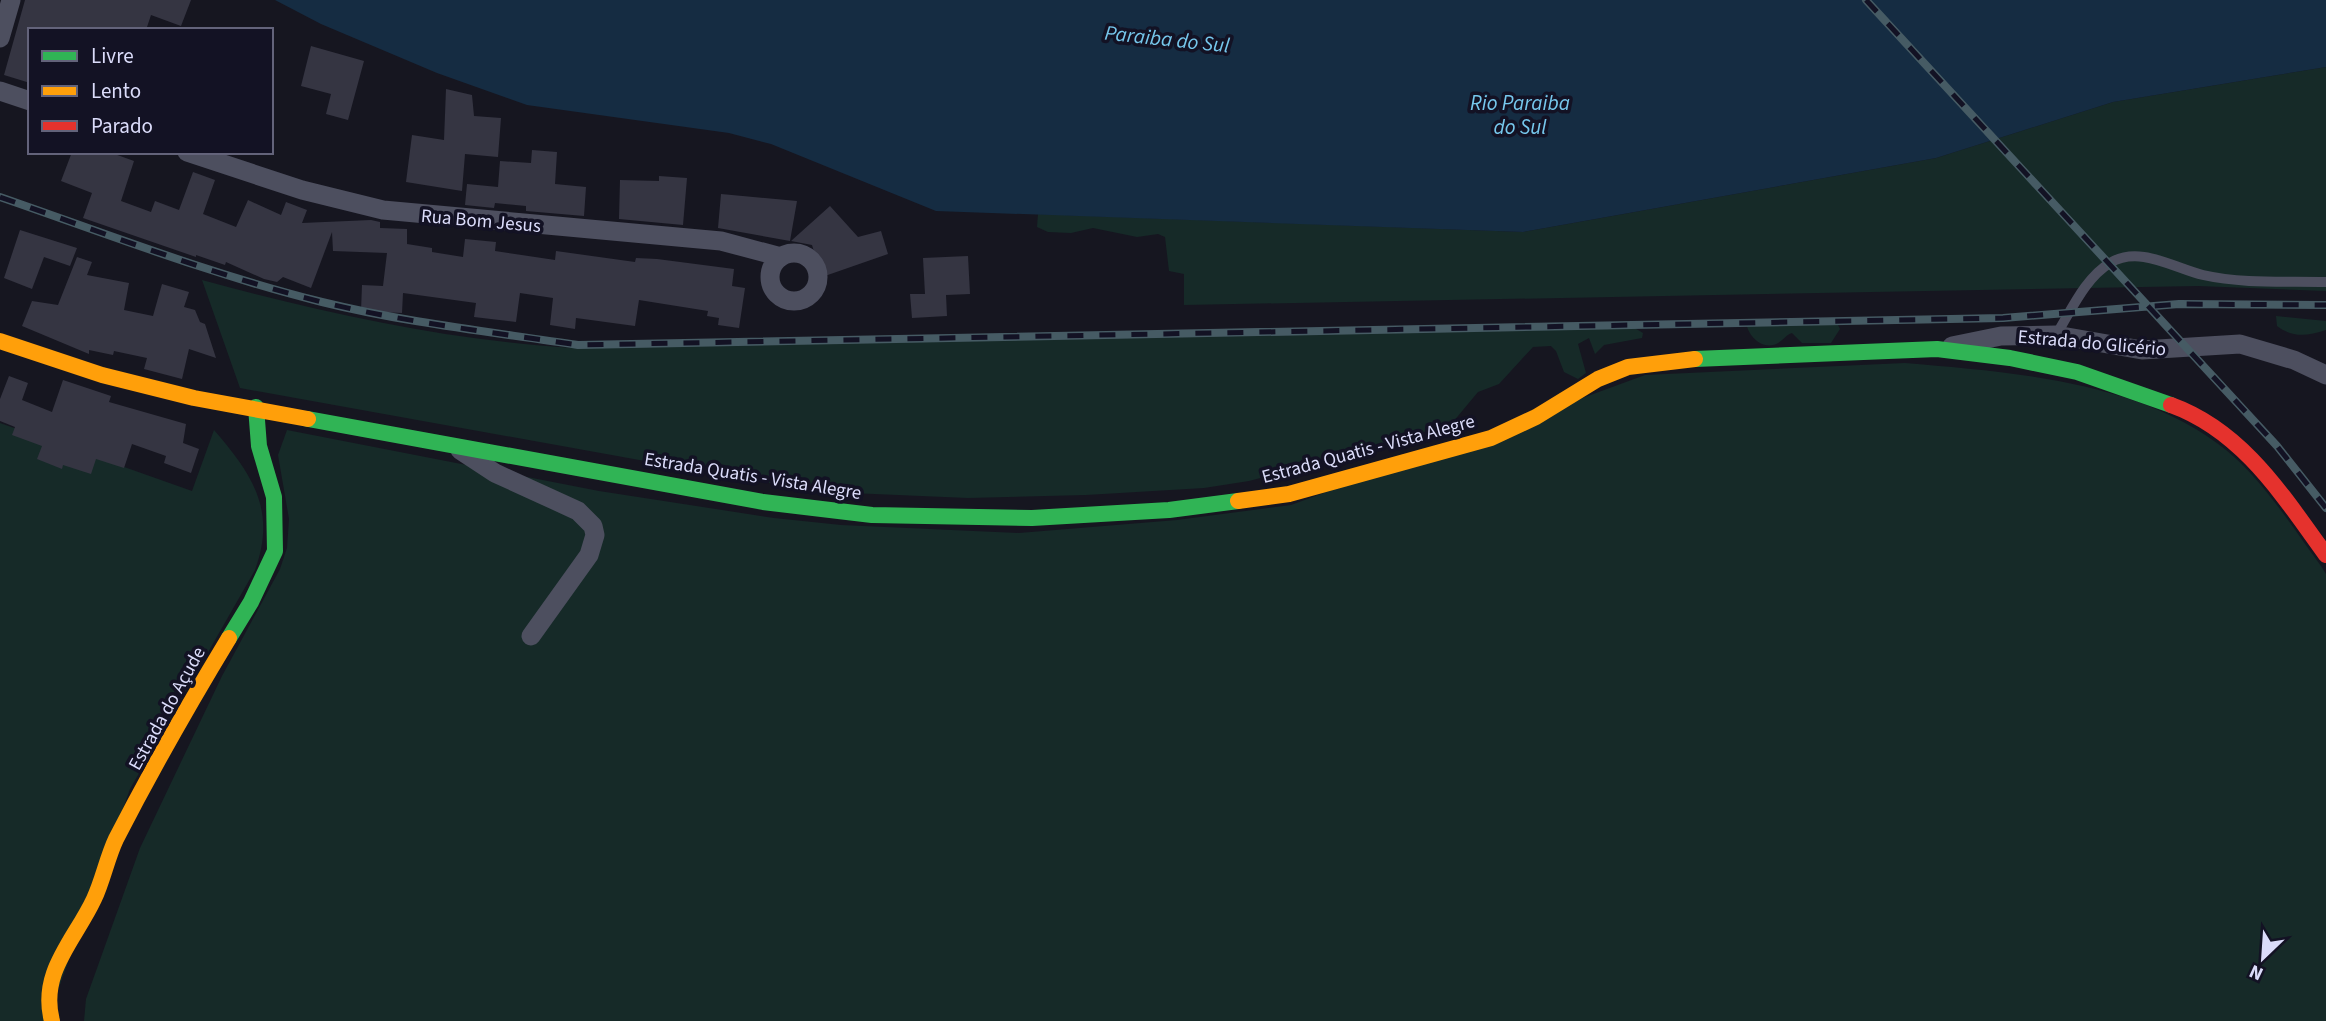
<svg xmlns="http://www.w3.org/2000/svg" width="2326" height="1021" font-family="'Source Sans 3',sans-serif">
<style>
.green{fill:#162a28}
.water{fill:#152c42}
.building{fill:#353542}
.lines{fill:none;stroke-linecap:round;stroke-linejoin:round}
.lane{stroke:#4d4f5f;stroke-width:10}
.street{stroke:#4d4f5f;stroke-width:19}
.fast{stroke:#30b455;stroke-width:16}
.slow{stroke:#ff9f0a;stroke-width:16}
.jam{stroke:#e5322d;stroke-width:16}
.rail-casing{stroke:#465b64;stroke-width:8}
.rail{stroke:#131224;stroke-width:5;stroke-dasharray:16;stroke-linecap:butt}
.labels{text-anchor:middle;stroke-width:7;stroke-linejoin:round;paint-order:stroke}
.street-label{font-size:19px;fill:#dbdcfa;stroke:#131224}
.water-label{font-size:21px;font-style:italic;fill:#76c7ec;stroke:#131224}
</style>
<rect width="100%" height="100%" fill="#161620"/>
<path class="green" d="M2326,67V291L2198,286L1184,305V274L1169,271L1165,237L1158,234L1137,237L1093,228L1071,233L1048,232L1037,227L1038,214L1523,232L1936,158L2113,102Z
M202,280C323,313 446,340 572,348L1633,327L1643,333L1642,338L1604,345L1595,354L1589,338L1578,344L1586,373L1578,379L1564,372L1556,351L1551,346L1533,347L1499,384L1478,392L1453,422L1391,444L1249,481L1204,488L1086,495L968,498L851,493L761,482L240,388Z
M2276,316L2326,321V330C2307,336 2293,338 2277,326Z
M1783,324H1830L1838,325L1840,329L1831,343H1802L1792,333C1785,335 1782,343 1773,345C1761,348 1749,336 1747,326Z
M1905,363C2010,372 2141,381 2226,450C2264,481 2292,527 2321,566L2326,574V1021H84L86,999L140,848L222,676L280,569L287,548L289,519L278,455L287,430L599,491L774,518L841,525L1019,533L1177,520L1291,505L1645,375Z
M0,423L192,491L214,430C252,474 277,510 255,570L130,789L47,1021H0Z"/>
<path class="water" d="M275,0H2326V67L2113,102L1936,158L1523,232L936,211L771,144L729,133L527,105L437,73L321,24Z"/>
<path class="building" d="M25,0H191L181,26L151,15L146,30H30V83L4,75Z
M311,46L364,61L348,120L326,114L331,94L301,86Z
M446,89L472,95L474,116L501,118L498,157L465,154L462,191L406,182L412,135L444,140Z
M532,150L557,152L555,184L586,187L584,216L526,211V206L495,203L494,208L465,205L467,184L498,187L500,161L531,163Z
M72,152H109L134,161L121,201L151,212L155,201L179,210L193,172L215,180L203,214L236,227L248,200L281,215L286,202L307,210L302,223L371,220L380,222V228L407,229V244L432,248V252L463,257L465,239L496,242L495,251L555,260L556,251L635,262L636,258L657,259L734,269L732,286L745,288L739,328L718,325L719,318L707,316L708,311L639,300L635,326L576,318L575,329L550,325L553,298L520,293L516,322L474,317L476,303L403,293L402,313L361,311L362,285L383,286L387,253L333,251L332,232L311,288L283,277L277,282L264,279L226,262L225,265L196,255V257L83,218L92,193L61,181Z
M659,176L687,178L683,225L619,219L620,180L659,181Z
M721,194L797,201L790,241L718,228Z
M830,206L858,237L881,231L888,254L822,277L812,245L791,241Z
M20,230L77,248L70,266L44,257L32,289L4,278Z
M968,256L970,294L946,295L947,316L912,318L910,294H925L923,258Z
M77,257L92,262L87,275L129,283L124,310L153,316L162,284L189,292L184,307L195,310L200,322L205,324L216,358L189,349L182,379L144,369L147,358L114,351L113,355L89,350V354L22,326L32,301L58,305Z
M9,376L28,383L22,400L52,412L63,380L111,396L109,402L186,424L183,443L199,449L191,473L164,463L166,456L132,444L124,468L96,459L91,474L63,465L62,469L37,459L42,446L12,435L15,427L0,421V399Z"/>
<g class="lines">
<path class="lane" d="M2056,335C2071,311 2085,278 2110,263C2139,245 2174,268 2203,275C2243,284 2286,281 2326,282"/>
<path class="street" d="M0,38L11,0
M0,91L30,101
M187,152L302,190L383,210L721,241L781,257
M770 277a24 24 0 1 1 48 0a24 24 0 1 1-48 0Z
M1952,346L2001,336L2056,335L2142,350L2240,344L2294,360L2326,375
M460,450L495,473L578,511L593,526L595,535L589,555L531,636"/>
<path class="fast" d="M1695,359L1937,349L2010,358L2077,372L2171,405
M308,419L763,502L872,515L1032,518L1169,510L1238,501
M229,638L251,602L275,551L274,497L259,446L256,407"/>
<path class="slow" d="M0,341L102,375L194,398L308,419
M1238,501L1289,494L1491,438L1536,417L1598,379L1628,367L1695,359
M52,1021C39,972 75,940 94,899C103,880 107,858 116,839C151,771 189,704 229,638"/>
<path class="jam" d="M2171,405C2243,431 2283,496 2326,555"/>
<g class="rail-casing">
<path id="rail" d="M1866,0L2277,446L2326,508
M0,197C107,234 213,275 322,302C407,323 493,332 578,345L2003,318L2179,304L2326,305"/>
</g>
<use href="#rail" class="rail"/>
</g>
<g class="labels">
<g class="street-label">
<text transform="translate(481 220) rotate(5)" y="7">Rua Bom Jesus</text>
<text transform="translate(2092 342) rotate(5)" y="7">Estrada do Glicério</text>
<text transform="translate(1368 448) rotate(-15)" y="7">Estrada Quatis - Vista Alegre</text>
<text transform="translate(753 475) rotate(9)" y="7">Estrada Quatis - Vista Alegre</text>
<text transform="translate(166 708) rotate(-61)" y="7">Estrada do Açude</text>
</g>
<g class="water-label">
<text transform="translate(1167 39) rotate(6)" y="7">Paraiba do Sul</text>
<text x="1520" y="110">Rio Paraiba<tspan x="1520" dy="24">do Sul</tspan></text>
</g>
</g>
<rect x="28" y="28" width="245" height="126" fill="#131224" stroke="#63637a" stroke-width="2"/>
<rect x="42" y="51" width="35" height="10" fill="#30b455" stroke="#63637a" stroke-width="2"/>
<text x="91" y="63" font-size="21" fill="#dbdcfa">Livre</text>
<rect x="42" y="86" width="35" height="10" fill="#ff9f0a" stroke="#63637a" stroke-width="2"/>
<text x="91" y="98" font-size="21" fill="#dbdcfa">Lento</text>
<rect x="42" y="121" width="35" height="10" fill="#e5322d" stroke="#63637a" stroke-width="2"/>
<text x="91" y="133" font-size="21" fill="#dbdcfa">Parado</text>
<g transform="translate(2263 958) rotate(205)" stroke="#131224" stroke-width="5" paint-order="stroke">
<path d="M0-5L12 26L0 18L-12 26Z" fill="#dbdcfa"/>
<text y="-10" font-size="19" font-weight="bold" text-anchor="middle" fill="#dbdcfa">N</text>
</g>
</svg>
